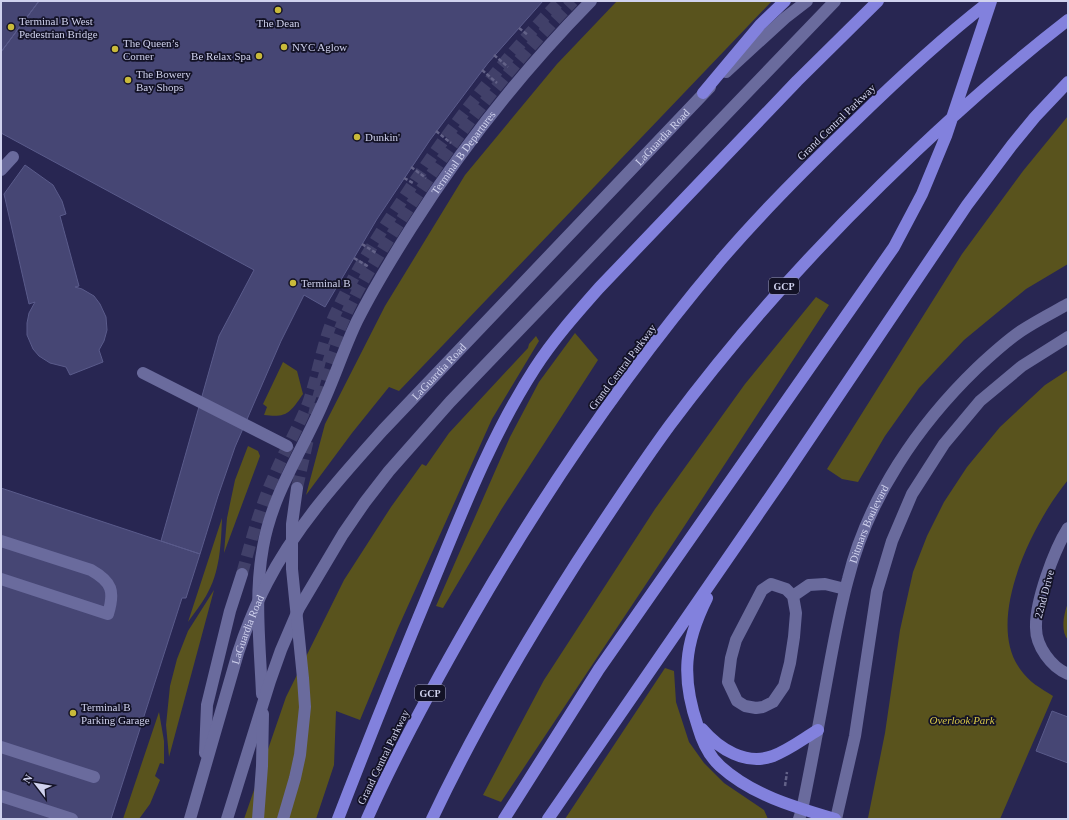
<svg xmlns="http://www.w3.org/2000/svg" width="1069" height="820" font-family="Georgia,serif">
<style>
.green{fill:#59531d}
.building{fill:#464674;stroke:#5a5b8b}
.lines{fill:none;stroke-linecap:round;stroke-linejoin:round}
.minor-tunnel{stroke:#414069;stroke-width:12;stroke-dasharray:12 6;stroke-linecap:butt}
.path{stroke:#636288;stroke-width:2.5;stroke-dasharray:4 2;stroke-linecap:butt}
.minor{stroke:#6a6b9d;stroke-width:12}
.highway{stroke:#8281dd;stroke-width:12}
.poi-dot{fill:#c9ba3a;stroke:#131226;stroke-width:1.5}
.labels{text-anchor:middle;stroke-width:3.5;stroke-linejoin:round;paint-order:stroke}
.shield{fill:#131226;stroke:#9798b2;stroke-width:1}
.shield-label{font-size:10px;font-weight:bold;fill:#d0d2ee}
.poi-label{font-size:11px;fill:#d0d2ee;stroke:#131226;text-anchor:start}
.street-label{font-size:11px;fill:#d0d2ee;stroke:#131226}
.park-label{font-size:11px;font-style:italic;fill:#d8c848;stroke:#131226}
</style>
<rect width="100%" height="100%" fill="#282652"/>
<path class="green" d="M617,1H772L399,391L389,387L352,433L306,495L325,424L385,306L465,175L557,64Z
M1068,116V139L1067,141L1068,156V264L1026,289L964,340L919,388L885,436L858,482L842,479L827,469L962,254L1023,171Z
M816,297L829,305L672,545L501,802L483,795L544,680L655,509L745,384Z
M575,333L598,360L501,510L443,608L436,606L510,437L539,382Z
M536,336L539,341L492,419L398,628L360,720L336,711L334,765L316,819H244L286,697L344,580L391,507L422,464L426,466L449,433L528,348L529,344Z
M283,362L297,371L303,394C290,413 287,418 264,415L267,407L263,404Z
M1068,370V480C1034,521 984,619 1020,669C1029,682 1040,688 1053,696L1000,819H871L868,818L885,733L900,630L913,572L927,536L944,502L967,467L1000,427L1045,385Z
M248,446L258,451L260,456L224,553L227,518L235,480Z
M222,518C221,544 220,573 206,596C201,605 194,613 188,622Z
M214,590L169,757L166,725L170,686L177,659L188,631Z
M1068,603V640C1060,631 1064,613 1068,603Z
M665,668L674,671L676,702L689,742L704,763L724,783L764,810L768,819H565Z
M159,712L164,741V764L160,763L155,776L160,780L150,804L139,819H123Z"/>
<path class="building" d="M1,1H39L1,52Z
M1,1H39L1,52Z
M39,1H543L488,63L430,140L377,219L325,307L304,295L281,341L235,447L218,496L200,554L161,541L219,336L254,270L1,133V52Z
M25,165L53,185L62,201L66,214L60,216L79,286L75,287L82,289L94,296L100,304L106,317L107,330L104,341L99,350L103,362L70,375L66,367L50,363L39,356L33,349L27,335V323L29,313L35,302L29,304L4,194Z
M1,488L200,554L186,598H182L111,819H1Z
M1052,711L1068,717V763L1036,751Z"/>
<g class="lines">
<path class="minor-tunnel" d="M314,415C322,382 331,349 345,317C359,285 379,255 398,225C435,167 475,111 520,59C537,39 555,20 573,1
M297,488L308,439
M242,574C251,541 260,507 274,476C284,452 297,430 307,406C319,374 322,339 338,308C356,270 379,234 403,199C449,129 501,62 560,1"/>
<path class="path" d="M519,28L528,35
M494,55L508,67
M482,70L497,83
M436,131L451,143
M411,167L426,178
M404,178L413,183
M362,244L376,253
M354,258L369,267
M785,786L787,772"/>
<g class="minor">
<path d="M726,72L785,18L807,1"/>
<path d="M1,170L13,157"/>
<path d="M143,373L287,446"/>
<path d="M1068,528C1054,550 1035,602 1036,628C1036,646 1051,667 1068,674"/>
<path d="M1,541L91,570C112,582 115,591 108,614L1,579"/>
<path d="M793,596L796,613L794,637L790,663L784,686L773,702L763,707L756,708L745,706L737,701L728,682L731,658L736,640L762,590L771,584L786,589L793,596L809,585L825,584L845,589"/>
<path id="s1" d="M262,694C260,645 254,596 263,547C272,495 301,453 322,405C335,377 344,348 357,321C373,289 392,258 411,228C463,146 523,70 591,1"/>
<path d="M1,747L94,777"/>
<path d="M205,753L207,705L230,611L242,574"/>
<path d="M1,796L72,819"/>
<path id="s2" d="M190,819L238,653C246,629 255,606 267,583C296,526 341,477 383,430L710,87"/>
<path d="M227,819L270,681L281,650L299,608L343,534L365,502L389,471L450,402L835,1"/>
<path d="M258,819L262,766L263,714"/>
<path d="M283,819L295,778L300,755L305,707L303,678L292,569V524L297,488"/>
<path id="s3" d="M799,819L802,810C811,766 819,723 827,679C833,646 839,612 848,579C868,498 918,425 977,368C991,355 1005,342 1021,331C1036,321 1052,313 1068,304"/>
<path d="M836,819L855,736L877,591L892,541L912,494L944,444L980,401L1022,366L1068,337"/>
</g>
<path class="highway" d="M703,93L760,25L785,1
M707,598C684,644 681,678 698,727C702,741 709,756 720,766C752,795 794,807 835,819
M702,729C719,749 746,766 773,756C789,750 803,739 818,730
M338,819C368,741 399,664 431,587C462,512 491,436 535,368C553,340 576,314 599,288L797,81L878,1
M367,819C398,749 435,682 473,616C545,491 627,371 720,261C762,212 807,167 854,122C897,80 942,38 990,1
M432,819C474,730 524,645 577,562C607,516 637,470 670,425C734,339 805,259 882,184C941,126 1002,71 1068,20
M504,819L599,669L894,247L922,194L946,136L991,1
M548,819L783,478L967,205L1012,145L1035,117L1068,82"/>
</g>
<g class="poi-dot">
<circle cx="278" cy="10" r="4"/>
<circle cx="11" cy="27" r="4"/>
<circle cx="284" cy="47" r="4"/>
<circle cx="115" cy="49" r="4"/>
<circle cx="259" cy="56" r="4"/>
<circle cx="128" cy="80" r="4"/>
<circle cx="357" cy="137" r="4"/>
<circle cx="293" cy="283" r="4"/>
<circle cx="73" cy="713" r="4"/>
</g>
<g class="labels">
<g class="shield">
<rect x="769" y="278" width="30" height="16" rx="3"/>
<rect x="415" y="685" width="30" height="16" rx="3"/>
</g>
<g class="shield-label">
<text x="784" y="290">GCP</text>
<text x="430" y="697">GCP</text>
</g>
<g class="poi-label">
<text x="19" y="25">Terminal B West<tspan x="19" dy="13">Pedestrian Bridge</tspan></text>
<text x="278" y="27" text-anchor="middle">The Dean</text>
<text x="123" y="47">The Queen’s<tspan x="123" dy="13">Corner</tspan></text>
<text x="292" y="51">NYC Aglow</text>
<text x="251" y="60" text-anchor="end">Be Relax Spa</text>
<text x="136" y="78">The Bowery<tspan x="136" dy="13">Bay Shops</tspan></text>
<text x="365" y="141">Dunkin'</text>
<text x="301" y="287">Terminal B</text>
<text x="81" y="711">Terminal B<tspan x="81" dy="13">Parking Garage</tspan></text>
</g>
<g class="street-label">
<text transform="translate(836 122) rotate(-44)" y="4">Grand Central Parkway</text>
<text dy="4" stroke="none"><textPath href="#s2" startOffset="846">LaGuardia Road</textPath></text>
<text dy="4" stroke="none"><textPath href="#s1" startOffset="592">Terminal B Departures</textPath></text>
<text transform="translate(622 367) rotate(-53)" y="4">Grand Central Parkway</text>
<text dy="4" stroke="none"><textPath href="#s2" startOffset="522">LaGuardia Road</textPath></text>
<text dy="4" stroke="none"><textPath href="#s3" startOffset="304">Ditmars Boulevard</textPath></text>
<text transform="translate(1044 594) rotate(-75)" y="4">22nd Drive</text>
<text dy="4" stroke="none"><textPath href="#s2" startOffset="198">LaGuardia Road</textPath></text>
<text transform="translate(383 757) rotate(-64)" y="4">Grand Central Parkway</text>
</g>
<g class="park-label">
<text x="962" y="724">Overlook Park</text>
</g>
</g>
<rect width="1069" height="820" fill="none" stroke="#d0d2ee" stroke-width="4"/>
<g transform="translate(36 784) rotate(301)" stroke="#131226" stroke-width="3" paint-order="stroke">
<path d="M0-3L7 15L0 10L-7 15Z" fill="#d0d2ee"/>
<text y="-6" font-size="11" font-weight="bold" text-anchor="middle" fill="#d0d2ee">N</text>
</g>
</svg>
